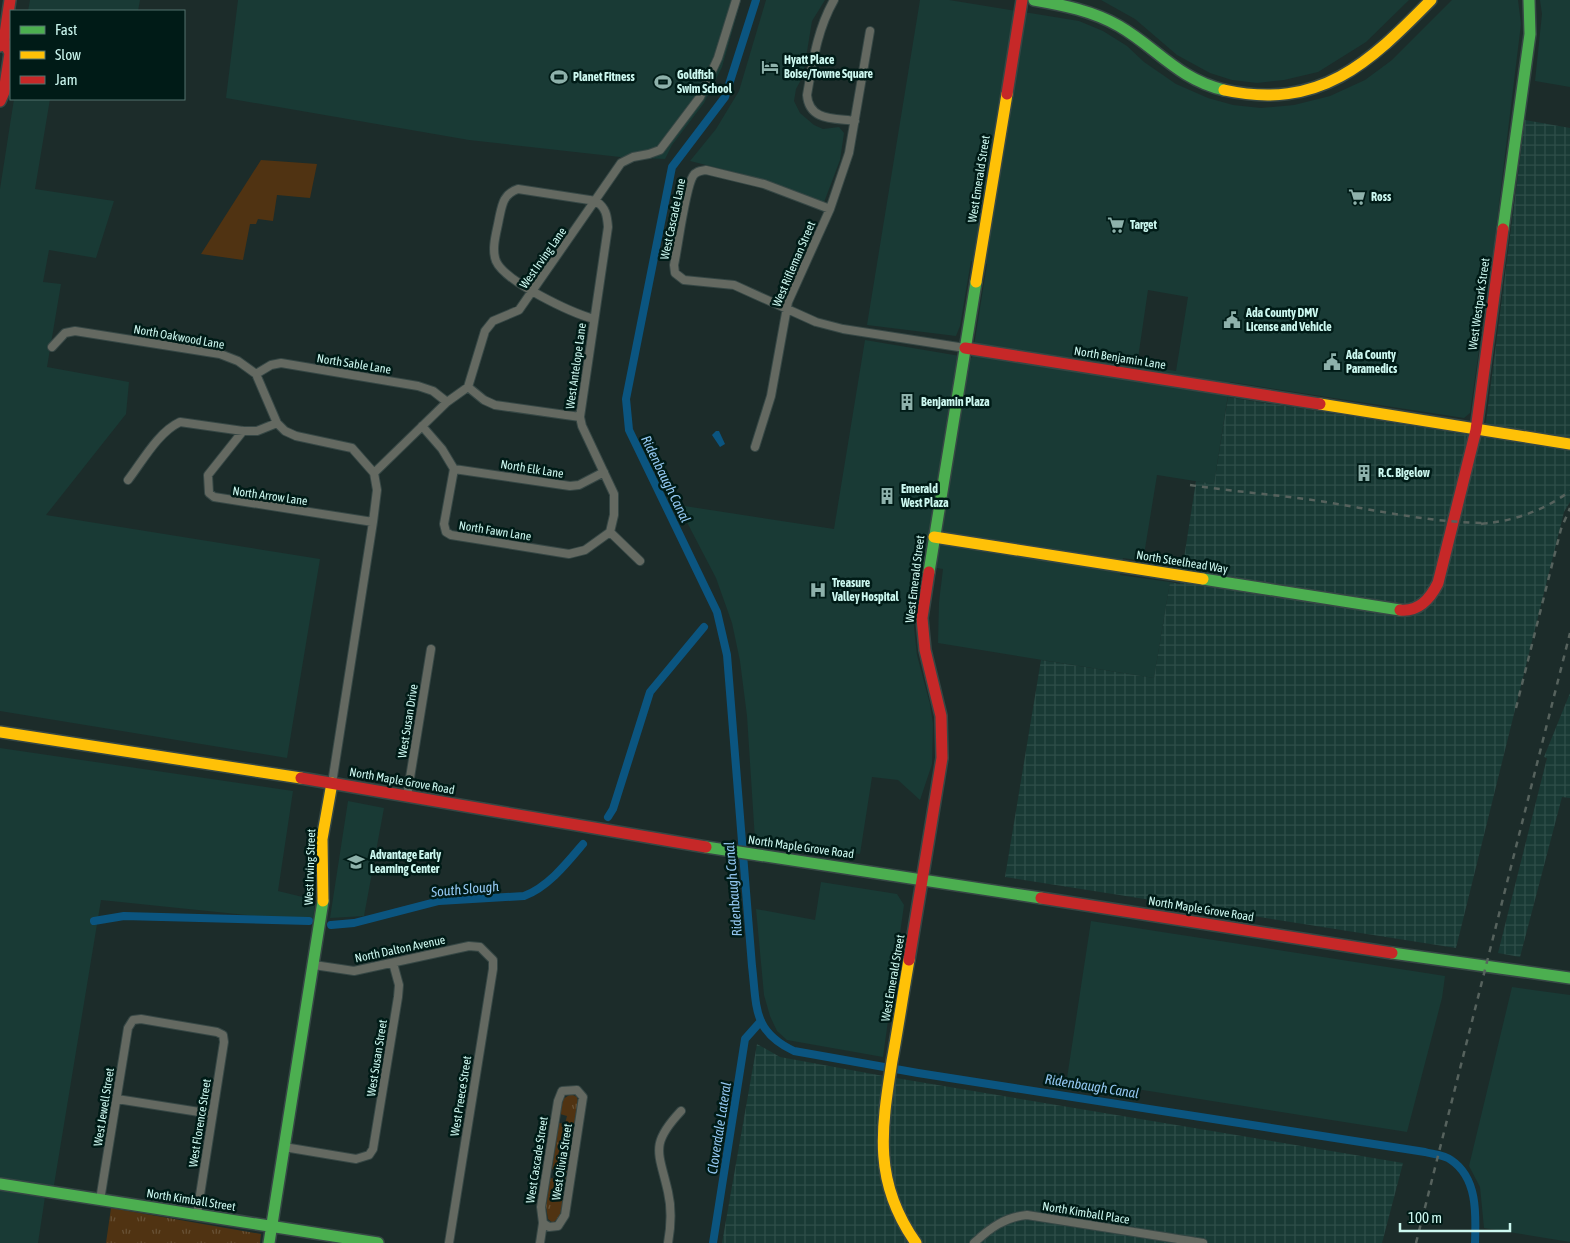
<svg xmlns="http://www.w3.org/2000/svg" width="1570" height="1243" font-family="'Asap Condensed',sans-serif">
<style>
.built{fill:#193a35;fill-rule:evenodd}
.industrial{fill:url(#industrial-grid)}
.grass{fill:url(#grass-tufts)}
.park{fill:#503312}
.water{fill:#0b5580}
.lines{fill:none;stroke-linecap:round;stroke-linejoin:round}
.canal{stroke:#0b5580;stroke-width:8}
.street-casing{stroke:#364745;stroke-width:10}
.fast-casing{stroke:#364745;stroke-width:14}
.slow-casing{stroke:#364745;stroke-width:14}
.jam-casing{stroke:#364745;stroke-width:14}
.street{stroke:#646961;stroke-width:8}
.fast{stroke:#4caf50;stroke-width:11}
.slow{stroke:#ffc107;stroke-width:11}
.jam{stroke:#c62828;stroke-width:11}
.rail{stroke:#56625d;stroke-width:2.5;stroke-dasharray:6 6;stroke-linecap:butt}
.labels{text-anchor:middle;stroke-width:5;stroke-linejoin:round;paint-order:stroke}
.poi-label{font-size:12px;font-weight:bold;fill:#ccf8f0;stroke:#001b17;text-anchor:start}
.street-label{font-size:12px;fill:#ccf8f0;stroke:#001b17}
.water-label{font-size:14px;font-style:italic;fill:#93c7f1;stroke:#001b17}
</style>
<defs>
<pattern id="industrial-grid" width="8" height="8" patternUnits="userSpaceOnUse" patternTransform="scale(1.25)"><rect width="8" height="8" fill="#193a35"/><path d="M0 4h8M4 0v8" fill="none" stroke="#2e4e49"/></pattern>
<pattern id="grass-tufts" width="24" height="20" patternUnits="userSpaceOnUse" patternTransform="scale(1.25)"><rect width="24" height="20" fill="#503312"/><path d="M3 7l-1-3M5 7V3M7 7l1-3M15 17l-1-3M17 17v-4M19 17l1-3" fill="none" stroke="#685135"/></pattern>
</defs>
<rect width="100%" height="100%" fill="#1c2c2a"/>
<path class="built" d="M30,0H140L138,11H28Z
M238,0H741L722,67L704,103L672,145L665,159L620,157L469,140L226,98Z
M766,0H825L812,21L803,76L796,89L794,101L800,113L814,125L823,129L839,127L844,133L840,160L823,205L766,180L690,161L716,129L739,91Z
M920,0H949L1079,21L1103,31L1127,46L1144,62L1176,84L1208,98L1233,105L1261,108L1294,105L1330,96L1365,80L1392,60L1452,0H1518L1521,24L1494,245L1470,413L1464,418L1230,382L1214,484L1157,475L1143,561L1123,558L1120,575L1170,582L1154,678L938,643L939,602L943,569L914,564V627L917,655L930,704L933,724L932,764L920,800L898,780L872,777L860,854L755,840L747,716L740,661L732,623L716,578L678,505L834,529L865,340L972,358L987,264L971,261L960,326L956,336L867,325ZM1148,290L1188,297L1176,371L1137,365Z
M1101,0H1409L1366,42L1318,72L1284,80L1257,83L1232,80L1210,73L1177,55L1135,19Z
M1540,0H1570V87L1535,81L1542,14Z
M14,99H50L35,189L114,201L96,258L49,250L43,282L61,284L47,367L129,382L126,414L46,515L320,559L287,758L0,711V189Z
M0,748L293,791L278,891L315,900L313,922L101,900L54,1185L45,1197L38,1243H0Z
M348,801L384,808L364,916L330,918Z
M821,882L897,894L904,905L883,1057L787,1040L777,1031L770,1016L764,995L756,909L815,920Z
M1091,921L1445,976L1442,998L1407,1132L1067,1078Z
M1512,987L1570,995V1242L1484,1228L1480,1187L1469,1166Z"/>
<path class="industrial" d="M1525,120L1570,128V502L1564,512L1456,948L1005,877L1041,660L1154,678L1170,582L1180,584L1196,481L1214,484L1228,397L1484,437Z
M1570,693V798L1562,797L1520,957L1498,953L1547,758L1544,757Z
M757,1044L780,1057L878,1075L1403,1163L1382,1243H722Z"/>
<path class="grass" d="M571,1094L577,1097L578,1102L573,1135L567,1134L565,1142L572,1144L564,1190L557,1189L556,1198L563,1199L560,1216L553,1223L548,1219L546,1206L550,1178L557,1179L558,1170L551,1169L559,1123L565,1124L567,1116L560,1114L563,1099Z
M111,1208L261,1234L260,1243H106Z"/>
<path class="park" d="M261,160L317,164L310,198L277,195L273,221L258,219L256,224H250L243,260L201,254Z"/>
<path class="water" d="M716,431H719L725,444L720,447L712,435Z"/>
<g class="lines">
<path class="canal" d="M756,0L725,97L672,167L626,399L629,430L717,612L727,655L752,966C757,1007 752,1031 794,1051L918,1073L1425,1152C1432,1154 1445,1155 1451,1160C1478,1178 1476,1215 1475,1243
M608,817L613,809L650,692L704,627
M94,921L124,916L309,921
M331,925L354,923L439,901L524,896C548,887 567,863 583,844
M713,1243L745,1039L761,1021"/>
<g class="street-casing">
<path id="street" d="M834,0C817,30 813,61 807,95C809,121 834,118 855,121
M830,209L764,184L706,170C701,171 696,171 693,176C685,189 678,247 674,265L675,273L684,280L734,285L816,322L843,329L965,348
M594,319C572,313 505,282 496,261C491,248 497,231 499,219C502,205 503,194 518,189L596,201C606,208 607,215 608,227L580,417L582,426L614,494V515L610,532
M52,347L65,333L75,331L220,354L238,361L256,374L277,423L285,431L296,436L352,448L374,473
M256,374L271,365L281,363L418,386L433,391L447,402
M468,387L484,400L495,405L580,417
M422,426L442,449L454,469L444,524L446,532L451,535L569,554L585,550L610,532
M243,431L208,475L209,493L214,497L373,522
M755,447L771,396L788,302L830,209L849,153L870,31
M454,469L570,486L579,485L604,472
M128,480C142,462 158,432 180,422L243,431H257L277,423
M610,532L640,561
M332,783L373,522L377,490L374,473L447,402L468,387L485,331L493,321L519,310L621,163L633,157L649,154L660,150L700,97L718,58L736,0
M407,796L431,649
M314,965L354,971L469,946L480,947L493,960V969L449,1243
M117,1099L212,1114
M284,1147L356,1159L369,1155L373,1149L398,997L399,985L393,963
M100,1200L128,1028L133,1020L141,1019L217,1032L223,1035L224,1042L197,1214
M540,1243L543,1223L541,1207L558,1101L562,1091L577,1090L583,1097L565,1215L558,1226L549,1227L543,1223
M668,1243C671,1226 672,1209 668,1192C659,1152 649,1145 681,1111
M974,1243C990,1228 1005,1217 1027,1215L1203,1243"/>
</g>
<g class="fast-casing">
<path id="fast" d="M1034,0C1063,5 1093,11 1119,26C1157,48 1178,79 1224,90
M1503,229L1530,34L1529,0
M929,572L976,282
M1203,579L1400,610
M706,847L1041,898
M1392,953L1570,978
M0,1184L378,1243
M269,1243L323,901"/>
</g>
<g class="slow-casing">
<path id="slow" d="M1224,90C1320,111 1369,63 1431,0
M976,282L1007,94
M1320,404L1570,444
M934,537L1203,579
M0,732L301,778
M323,901L322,839L332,783
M909,960C903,994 898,1028 892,1061C881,1131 873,1182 916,1243"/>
</g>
<g class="jam-casing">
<path id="jam" d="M0,46L4,41L10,0
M1007,94L1022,0
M0,101L4,92L10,53L4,41
M965,348L1320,404
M1400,610C1419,612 1430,599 1438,583L1476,430L1503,229
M301,778L706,847
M1041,898L1392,953
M909,960L942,758L941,716L925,650L922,618L929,572"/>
</g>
<use href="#street" class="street"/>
<use href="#fast" class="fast"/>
<use href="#slow" class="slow"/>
<use href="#jam" class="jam"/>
<path class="rail" d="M1190,485C1236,492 1281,495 1326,502C1380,511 1434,523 1488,523
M1481,524C1514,521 1543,511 1570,491
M1516,708L1561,529L1570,508
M1416,1243L1570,633"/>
</g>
<defs>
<g id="hotel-bare" transform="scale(1.35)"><path d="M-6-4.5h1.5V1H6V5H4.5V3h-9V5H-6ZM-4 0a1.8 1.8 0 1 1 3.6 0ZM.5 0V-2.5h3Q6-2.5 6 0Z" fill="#8eb1ab" stroke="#001b17" stroke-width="2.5" paint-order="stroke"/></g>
<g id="stadium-bare" transform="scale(1.35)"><path d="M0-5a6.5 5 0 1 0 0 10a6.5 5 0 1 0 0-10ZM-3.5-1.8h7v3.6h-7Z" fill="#8eb1ab" stroke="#001b17" stroke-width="2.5" paint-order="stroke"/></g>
<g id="supermarket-bare" transform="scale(1.35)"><path d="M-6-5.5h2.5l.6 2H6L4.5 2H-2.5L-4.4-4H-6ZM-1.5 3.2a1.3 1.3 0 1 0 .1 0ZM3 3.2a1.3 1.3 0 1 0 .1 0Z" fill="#8eb1ab" stroke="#001b17" stroke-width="2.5" paint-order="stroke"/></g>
<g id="civic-bare" transform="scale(1.35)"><path d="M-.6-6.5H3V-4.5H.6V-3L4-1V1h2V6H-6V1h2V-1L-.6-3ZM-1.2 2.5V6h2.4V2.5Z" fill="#8eb1ab" stroke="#001b17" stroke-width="2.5" paint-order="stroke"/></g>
<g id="building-bare" transform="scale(1.35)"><path d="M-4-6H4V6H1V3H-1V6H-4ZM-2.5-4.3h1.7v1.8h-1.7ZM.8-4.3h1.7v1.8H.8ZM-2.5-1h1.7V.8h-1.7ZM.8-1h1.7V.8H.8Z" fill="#8eb1ab" stroke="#001b17" stroke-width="2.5" paint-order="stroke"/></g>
<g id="hospital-bare" transform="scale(1.35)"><path d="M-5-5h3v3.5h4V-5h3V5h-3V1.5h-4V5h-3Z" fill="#8eb1ab" stroke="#001b17" stroke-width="2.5" paint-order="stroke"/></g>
<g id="school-bare" transform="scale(1.35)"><path d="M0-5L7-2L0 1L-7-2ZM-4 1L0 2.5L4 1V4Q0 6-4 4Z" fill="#8eb1ab" stroke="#001b17" stroke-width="2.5" paint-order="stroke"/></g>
</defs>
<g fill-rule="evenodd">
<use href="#hotel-bare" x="770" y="67"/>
<use href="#stadium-bare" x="559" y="77"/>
<use href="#stadium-bare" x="663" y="82"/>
<use href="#supermarket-bare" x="1357" y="197"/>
<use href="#supermarket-bare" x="1116" y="225"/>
<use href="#civic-bare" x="1232" y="320"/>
<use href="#civic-bare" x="1332" y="362"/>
<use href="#building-bare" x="907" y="402"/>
<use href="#building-bare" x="1364" y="473"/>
<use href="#building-bare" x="887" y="496"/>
<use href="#hospital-bare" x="818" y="590"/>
<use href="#school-bare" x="356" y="862"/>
</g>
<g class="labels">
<g class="poi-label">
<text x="784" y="64">Hyatt Place<tspan x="784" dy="14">Boise/Towne Square</tspan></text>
<text x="677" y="79">Goldfish<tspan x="677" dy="14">Swim School</tspan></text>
<text x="573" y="81">Planet Fitness</text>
<text x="1371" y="201">Ross</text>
<text x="1130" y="229">Target</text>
<text x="1246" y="317">Ada County DMV<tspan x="1246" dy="14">License and Vehicle</tspan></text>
<text x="1346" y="359">Ada County<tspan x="1346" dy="14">Paramedics</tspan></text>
<text x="921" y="406">Benjamin Plaza</text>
<text x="1378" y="477">R.C. Bigelow</text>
<text x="901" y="493">Emerald<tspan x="901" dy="14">West Plaza</tspan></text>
<text x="832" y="587">Treasure<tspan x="832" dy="14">Valley Hospital</tspan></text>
<text x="370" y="859">Advantage Early<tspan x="370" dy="14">Learning Center</tspan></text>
</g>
<g class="street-label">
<text transform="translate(979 179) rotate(-81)" y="4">West Emerald Street</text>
<text transform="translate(673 219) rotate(-78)" y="4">West Cascade Lane</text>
<text transform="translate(543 258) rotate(-55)" y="4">West Irving Lane</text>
<text transform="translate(794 264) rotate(-67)" y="4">West Rifleman Street</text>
<text transform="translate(1479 304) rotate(-82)" y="4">West Westpark Street</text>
<text transform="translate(179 337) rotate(10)" y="4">North Oakwood Lane</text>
<text transform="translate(1120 358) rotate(9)" y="4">North Benjamin Lane</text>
<text transform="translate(354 364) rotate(9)" y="4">North Sable Lane</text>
<text transform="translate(576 366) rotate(-82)" y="4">West Antelope Lane</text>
<text transform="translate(532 469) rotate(9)" y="4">North Elk Lane</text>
<text transform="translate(270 496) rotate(8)" y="4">North Arrow Lane</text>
<text transform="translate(495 531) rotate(9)" y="4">North Fawn Lane</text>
<text transform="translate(1182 562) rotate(9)" y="4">North Steelhead Way</text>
<text transform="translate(915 579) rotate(-83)" y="4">West Emerald Street</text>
<text transform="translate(408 721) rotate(-81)" y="4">West Susan Drive</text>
<text transform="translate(402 781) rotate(10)" y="4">North Maple Grove Road</text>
<text transform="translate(801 847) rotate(8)" y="4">North Maple Grove Road</text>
<text transform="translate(310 867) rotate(-88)" y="4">West Irving Street</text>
<text transform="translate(1201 909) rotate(9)" y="4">North Maple Grove Road</text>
<text transform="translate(400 949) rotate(-12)" y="4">North Dalton Avenue</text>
<text transform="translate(893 978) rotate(-80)" y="4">West Emerald Street</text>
<text transform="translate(377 1058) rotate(-81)" y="4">West Susan Street</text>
<text transform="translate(461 1096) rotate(-81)" y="4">West Preece Street</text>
<text transform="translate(104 1107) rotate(-81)" y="4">West Jewell Street</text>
<text transform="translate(200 1123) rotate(-81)" y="4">West Florence Street</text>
<text transform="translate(537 1160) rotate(-81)" y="4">West Cascade Street</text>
<text transform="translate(562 1162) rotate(-81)" y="4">West Olivia Street</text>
<text transform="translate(191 1200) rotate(9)" y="4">North Kimball Street</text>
<text transform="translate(1086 1213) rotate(9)" y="4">North Kimball Place</text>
</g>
<g class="water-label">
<text transform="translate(666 479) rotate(64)" y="5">Ridenbaugh Canal</text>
<text transform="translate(465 889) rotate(-5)" y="5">South Slough</text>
<text transform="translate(733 889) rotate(-95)" y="5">Ridenbaugh Canal</text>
<text transform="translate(1092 1086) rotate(9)" y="5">Ridenbaugh Canal</text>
<text transform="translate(719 1128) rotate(-81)" y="5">Cloverdale Lateral</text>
</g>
</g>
<rect x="10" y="10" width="175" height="90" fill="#001b17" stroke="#52736e"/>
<rect x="20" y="26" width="25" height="8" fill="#4caf50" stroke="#52736e"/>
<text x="55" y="35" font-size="15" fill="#ccf8f0">Fast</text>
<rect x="20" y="51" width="25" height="8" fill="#ffc107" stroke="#52736e"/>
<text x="55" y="60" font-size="15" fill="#ccf8f0">Slow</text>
<rect x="20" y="76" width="25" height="8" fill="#c62828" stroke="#52736e"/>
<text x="55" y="85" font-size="15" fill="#ccf8f0">Jam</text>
<path d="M1400 1223v8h110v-8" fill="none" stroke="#ccf8f0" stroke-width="2.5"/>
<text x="1408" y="1223" font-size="15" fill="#ccf8f0" stroke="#001b17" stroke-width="4" paint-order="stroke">100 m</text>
</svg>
